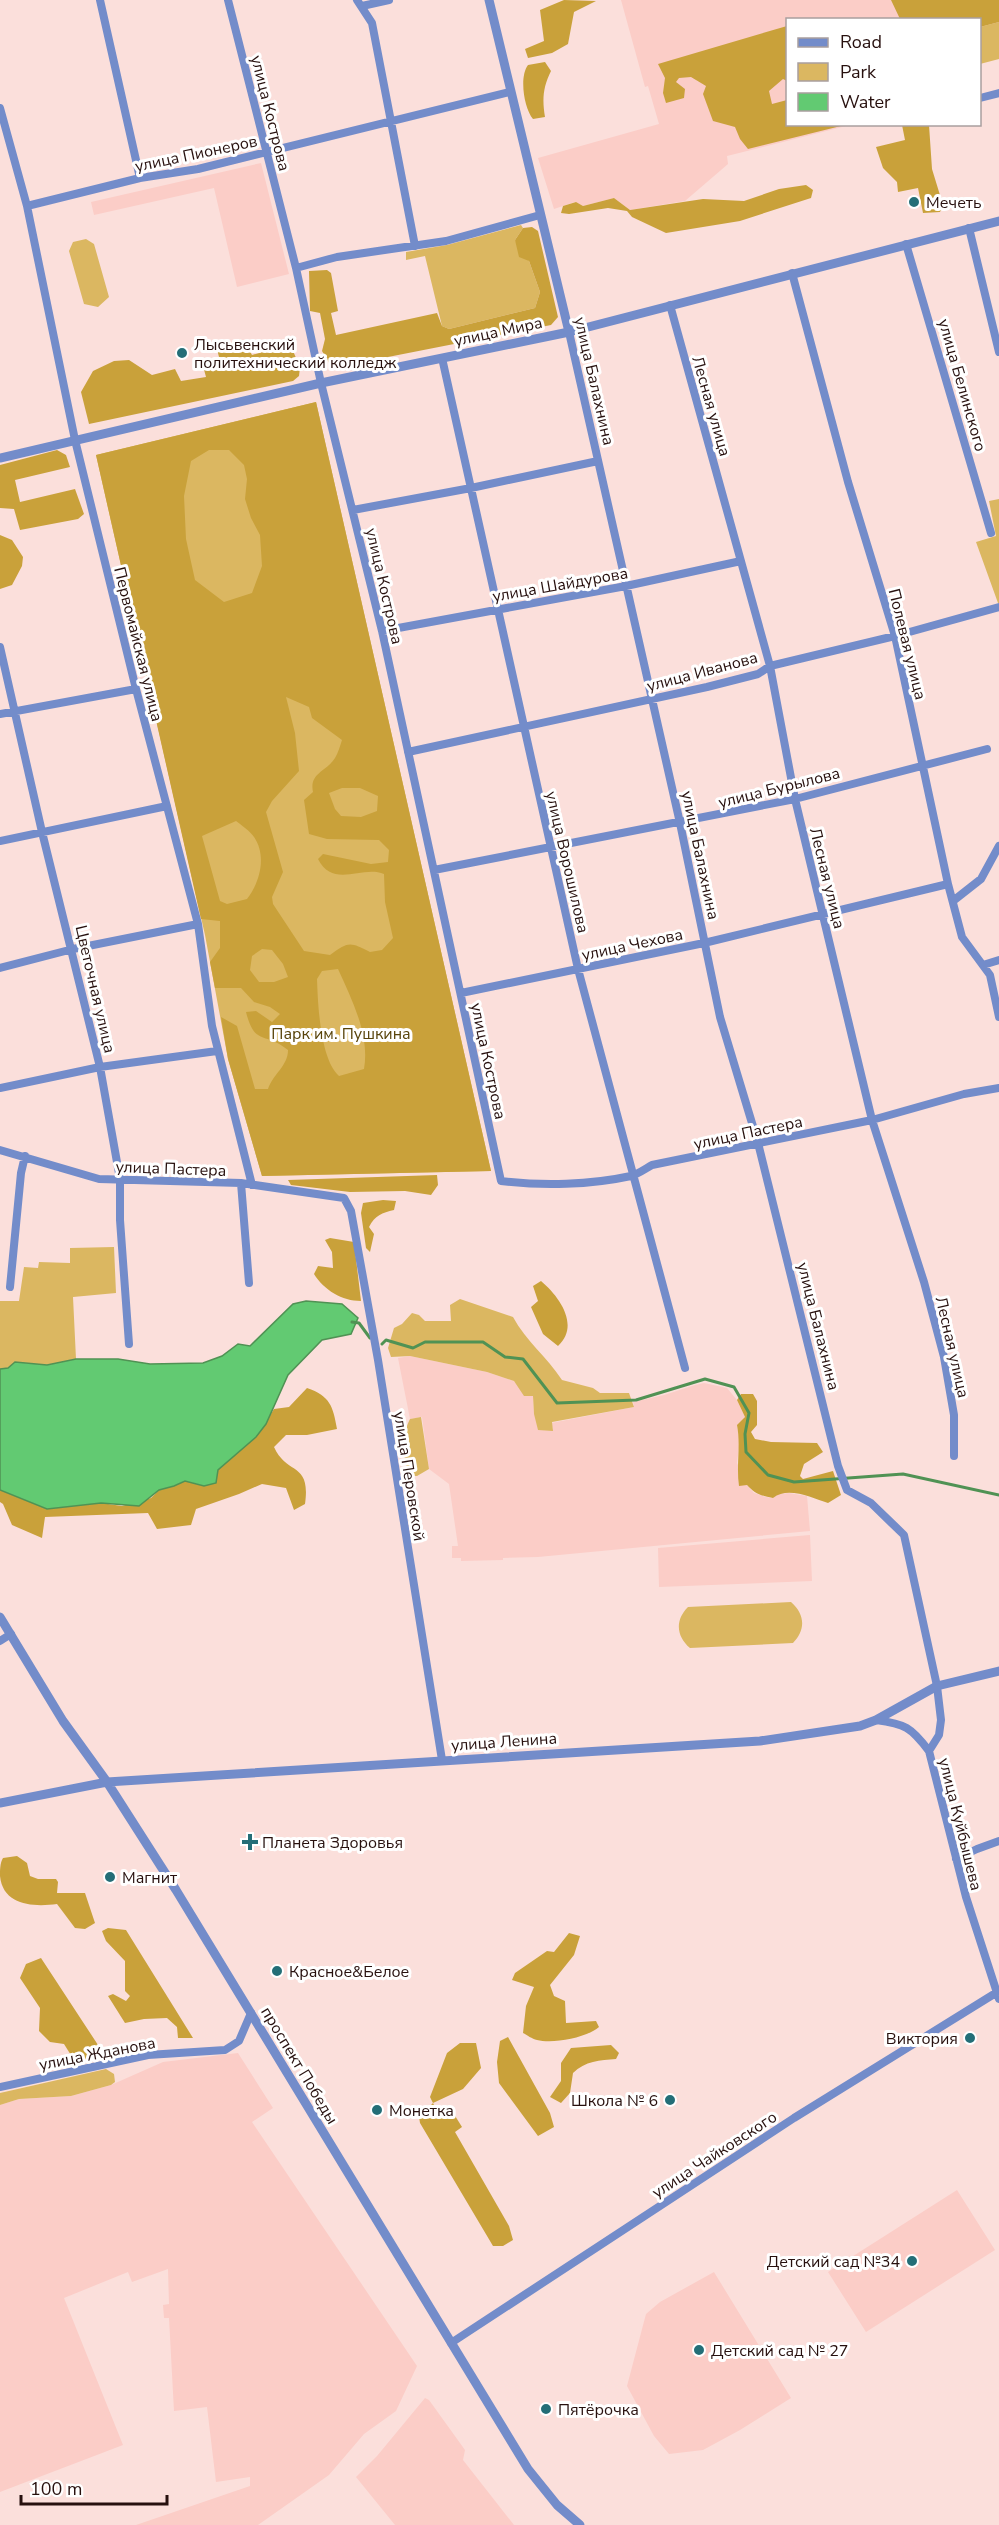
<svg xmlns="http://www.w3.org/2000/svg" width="999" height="2525" font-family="'Nunito Sans',sans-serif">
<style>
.built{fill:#fbcdc7}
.green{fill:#dbb761}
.forest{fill:#c9a13a;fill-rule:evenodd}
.water{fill:#62ca72;stroke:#509254;stroke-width:1.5}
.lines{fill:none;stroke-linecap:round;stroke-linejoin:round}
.stream{stroke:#509254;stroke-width:3}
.minor{stroke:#738cca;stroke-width:8}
.tertiary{stroke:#738cca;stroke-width:9}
.poi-dot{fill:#246e77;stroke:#fff;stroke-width:2}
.labels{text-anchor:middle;stroke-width:6;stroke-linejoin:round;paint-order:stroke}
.street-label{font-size:16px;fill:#27100e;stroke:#fff}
.poi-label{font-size:16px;fill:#27100e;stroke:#fff;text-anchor:start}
.park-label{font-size:16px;fill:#58430a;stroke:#fff}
</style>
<rect width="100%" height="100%" fill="#fbdfdb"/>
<path class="built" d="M621,0H999V22L980,27V20H788V124L850,125L727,156L728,164L685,201L630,210L614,198L583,206L575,202L554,209L538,158L659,124L648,86L645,87Z
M261,163L289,274L237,287L214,188L94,215L91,202Z
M410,1356L487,1372L514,1381L524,1393L533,1395L534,1414L553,1430L551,1423L634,1407L633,1402L664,1395L695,1385L704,1383L727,1388L737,1400L745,1417L737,1426L740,1440L737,1463L747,1485L754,1493L766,1497L773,1498L778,1494L789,1493L807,1496L810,1531L538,1557L503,1558V1560L461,1561V1558H452V1546H458L449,1484L429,1469L422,1417L410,1419L398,1358Z
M810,1535L812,1581L659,1587L658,1548Z
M238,2053L273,2108L252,2122L417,2366L396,2411L364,2434L329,2475L258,2525H136L250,2486V2477L216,2482L207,2407L174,2411L169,2318H164L163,2305L169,2304L168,2269L132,2282L128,2272L64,2298L123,2445L0,2492V2105L19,2099L71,2096L111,2085L163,2062Z
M957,2190L995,2250L866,2332L828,2272Z
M714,2272L791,2398L740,2430L703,2450L669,2454L654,2436L627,2386L646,2314L660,2302Z
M425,2398L429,2400L465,2450L463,2460L514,2525H395L356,2477L377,2456Z"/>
<path class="green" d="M999,22V59L980,64V27Z
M521,225L523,228L515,240L529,261L540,292L535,308L449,329L442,326L425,256L406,260V252L447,245Z
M86,239L94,244L109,297L98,307L84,304L69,251L73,242Z
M316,402L491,1171L262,1176L228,1059L205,935L96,455Z
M999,499V603H998L976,542L996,536L989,501Z
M114,1247L116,1293L73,1297L76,1359L47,1365L15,1362L8,1368L0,1369V1301H19L24,1267L38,1268L39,1262L70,1263V1248Z
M460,1299L513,1317C526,1341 547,1357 562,1380L593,1388L600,1393H629L634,1407L552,1422L553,1431L538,1430L534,1414L533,1396H524L514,1381L487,1372L410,1356L391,1357L388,1348L394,1328L402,1324L412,1313L419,1315L425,1321H451L450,1305Z
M421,1417L429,1469L417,1476H410C402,1458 401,1436 410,1419Z
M791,1602C805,1614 806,1630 793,1643L690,1648C676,1636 675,1620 688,1607Z
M106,2069L114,2074L115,2082L111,2085L71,2096L19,2099L0,2105V2093Z"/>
<path class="forest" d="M564,0L596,1L574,12L568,44L552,53L528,58L525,49L544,41L540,10Z
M891,0H999V22L980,27V20L900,19Z
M787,26V81L783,79L769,91L772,104L787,100L788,124L845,125L748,149L740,139L735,127L713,121L703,94L706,86L691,77L679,78L676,82L685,89L684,98L666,103L663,93L665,78L658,64Z
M545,62L551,71C543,87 542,99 545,117L533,119C524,108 519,77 528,65Z
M902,125H929L932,169L943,205L940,212L923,213L918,188L898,192L897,182L883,168L876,147L905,140Z
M806,185L813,190L811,198L740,221L666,233L632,217L627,211L608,208L569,214L561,213L563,206L576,202L583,206L614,198L630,210L703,199L744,201L779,189Z
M532,227L538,231L558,317L551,325L332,368L322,351L325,339L320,313L310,311L309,271L327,270L331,273L338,311L331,313L336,335L437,313L442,326L449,329L535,308L540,292L529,261L519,257L515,240L523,228Z
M239,339L246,344L252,355L290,344L300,367L299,376L293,381L89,424L81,392L93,371L114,361L129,360L152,375L175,369L181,381L206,377L202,362L219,357L217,349Z
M316,402L491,1171L262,1176L228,1059L221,1017L237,1026L255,1089H268C273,1074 288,1066 288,1050C265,1031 255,1047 246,1012L256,1011L272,1022L280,1014L270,1007L254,1002L241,988H215L210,962L220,948V921L201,919L96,455ZM209,450H229L244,465L247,479L245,499L251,518L260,535L262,566L252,593L224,602L195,580L186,539L184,496L191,461ZM286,697L309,707L312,718L342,740C340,746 338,753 335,758C326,772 309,773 313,792L304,800L309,834L327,839L379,840L389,850L388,862L371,864L323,854L318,859C333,889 362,865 384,874L385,902L393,938L382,950L370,952C350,942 349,941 330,955L304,951L273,904L272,897L283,872L266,812L272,801L299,771L295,733ZM342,788H360L378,796L377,811L361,817L341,816L335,809L329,793ZM236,821C241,825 250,831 254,837C267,856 260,882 247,899L227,904L220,901L202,836ZM262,949L272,950L283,964L288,977L274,982H259L250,970L252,956ZM338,969C352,1000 370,1035 364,1069L339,1076C320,1059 318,1004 317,979L322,971Z
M57,450L66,455L70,467L15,480L20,502L75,489L84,514L78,519L20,530L14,509L0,508V465Z
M0,535L12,540L23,557L22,566L12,585L0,589Z
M437,1175L438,1185L431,1195L405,1191L350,1192L291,1185L288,1180Z
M383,1200L396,1201L394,1210C382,1213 375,1215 369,1227L374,1234L370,1252L366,1248L361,1213L363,1203Z
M330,1238L354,1242L361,1301C342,1301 324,1290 314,1274L318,1266L333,1268L332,1252L325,1240Z
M541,1281C560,1297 580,1326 558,1346L543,1334L531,1307L538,1301L533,1286Z
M307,1388C330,1396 333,1406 337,1429L307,1435H286L274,1447C287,1476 311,1461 305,1504L294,1510L286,1488L262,1484L239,1494L196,1509L191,1525L157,1529L148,1513L45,1517L42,1538L12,1525L3,1504L0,1502V1490L47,1509L101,1503L122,1506L151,1498L159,1490L174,1486L185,1481L204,1486L218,1470L256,1437L274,1409L289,1407Z
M741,1394H753L757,1401V1425L751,1432L755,1439L771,1442L817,1443L823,1452L804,1464L800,1476L803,1479L833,1471L841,1495L828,1503C812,1498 788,1486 773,1498C761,1496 754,1493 747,1485L739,1486C736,1465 741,1446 737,1425L745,1417L737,1400Z
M17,1856L27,1863L30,1876L38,1879H56L58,1882L57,1893H85L95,1923L85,1929L75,1928L57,1904C34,1907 3,1906 0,1876C0,1870 0,1863 3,1858Z
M108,1928L126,1930L193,2038H178L177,2027L167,2018L144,2019L125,2023L108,1996L113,1994L126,2001L130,1996L125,1991V1961L106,1941L102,1931Z
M569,1933L580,1936L574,1955L550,1985L554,1996L565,2001L566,2023L596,2021L599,2027C586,2038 553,2044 537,2040C532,2039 527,2035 523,2033L526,2006L534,1987L512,1980L515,1973L547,1951L554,1952Z
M41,1958L98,2045L96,2055L81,2061L74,2060L64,2044L50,2042L39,2031L40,2008L20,1978L26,1964Z
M508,2037L550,2113L554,2127L538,2136L499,2083L497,2062L500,2041Z
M460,2043H476L481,2068L463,2089L433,2103L440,2117L452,2111L462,2127L455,2132L509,2226L513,2240L503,2246H493L420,2123L419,2117L433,2103L430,2097L447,2053Z
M611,2045L619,2053L616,2059C600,2060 585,2061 573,2073L570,2093L561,2103L550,2097L561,2081V2063L571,2048Z"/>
<path class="water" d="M306,1301L342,1304L358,1318L351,1334L322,1340L288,1375L266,1424L256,1437L218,1470L216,1483L204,1486L185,1481L174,1486L159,1490L139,1506L101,1503L47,1509L0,1490V1369L8,1368L15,1362L47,1365L76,1359H118L150,1364L203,1363L222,1356L238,1344L250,1346L293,1304Z"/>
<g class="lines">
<path class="stream" d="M352,1322L359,1323L370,1338
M382,1344L386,1340L413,1348L425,1342H483L505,1357L523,1359L557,1403L636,1400L705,1379L734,1387L749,1413L745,1434L746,1452L768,1475L794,1482L903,1474L999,1495"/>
<path class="minor" d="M100,0L140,178
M228,0L296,268L321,383L382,631L501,1181C542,1186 590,1185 631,1176C638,1174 645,1169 652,1165L872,1120L964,1094L999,1088
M357,0L372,23L415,246
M362,6L389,0
M980,98L999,93
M0,108L27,206L75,440L136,689L198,924L212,1026L252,1185
M27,206L140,178L198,169L510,92
M969,228L999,352
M906,244L991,533
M296,268L337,257L446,241L540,215
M792,273L848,482L895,636L948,884L962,937L990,975L999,1017
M670,305L770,666L795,799L872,1120L924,1282L944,1357L954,1415V1456
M569,332L680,823L720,1017L758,1143L838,1466L847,1490L871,1503L904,1535L937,1686L941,1720L939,1735L929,1751
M442,358L578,969L685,1368
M353,510L471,488L598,461
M382,631L626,586L741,561
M0,647L42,832L100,1067L120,1179V1220L129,1344
M0,714L136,689
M408,752L707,687L758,674L770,666L895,636L999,607
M0,841L167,806
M434,870L795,799L987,749
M953,901L981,879L999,846
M983,965L999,960
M0,968L73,949L198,924
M461,993L704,943L948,884
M0,1088L100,1067L217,1051
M0,1150L99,1179L241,1183L344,1198L351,1211L378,1360L442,1760
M241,1183L249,1283
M10,1287L21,1173L25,1156
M0,1641L11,1634
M876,1720C905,1724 911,1727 929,1751L966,1897L999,1999
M956,1859L977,1849L999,1841
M0,2087L148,2055L225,2050L239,2041L251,2013
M451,2343L794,2118L999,1991"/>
<path class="tertiary" d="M489,0L569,332
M0,458L321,383L569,332L999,221
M0,1617L63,1721L107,1782L176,1890L528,2469L557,2505L580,2525
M0,1803L107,1782L760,1741L860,1726L876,1720L937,1686L999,1671"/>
</g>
<g class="poi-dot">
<circle cx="914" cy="202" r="6"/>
<circle cx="182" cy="353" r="6"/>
<path d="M247 1833h6v6h6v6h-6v6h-6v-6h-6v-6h6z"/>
<circle cx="110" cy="1877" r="6"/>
<circle cx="277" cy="1971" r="6"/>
<circle cx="970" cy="2038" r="6"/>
<circle cx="670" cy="2100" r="6"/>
<circle cx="377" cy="2110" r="6"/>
<circle cx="912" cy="2261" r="6"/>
<circle cx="699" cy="2350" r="6"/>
<circle cx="546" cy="2409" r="6"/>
</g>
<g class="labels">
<g class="street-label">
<text transform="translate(271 113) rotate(76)" y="6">улица Кострова</text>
<text transform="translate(196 153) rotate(-12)" y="6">улица Пионеров</text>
<text transform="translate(498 331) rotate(-12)" y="6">улица Мира</text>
<text transform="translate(595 381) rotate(77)" y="6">улица Балахнина</text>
<text transform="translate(963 385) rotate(74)" y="6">улица Белинского</text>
<text transform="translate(712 406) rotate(74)" y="6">Лесная улица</text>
<text transform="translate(560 584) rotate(-10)" y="6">улица Шайдурова</text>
<text transform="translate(385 586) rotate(77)" y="6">улица Кострова</text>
<text transform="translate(139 644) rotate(76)" y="6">Первомайская улица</text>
<text transform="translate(908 644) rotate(76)" y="6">Полевая улица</text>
<text transform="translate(702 671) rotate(-15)" y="6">улица Иванова</text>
<text transform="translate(779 787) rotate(-14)" y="6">улица Бурылова</text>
<text transform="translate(701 855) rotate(78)" y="6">улица Балахнина</text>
<text transform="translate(568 862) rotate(77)" y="6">улица Ворошилова</text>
<text transform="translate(828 878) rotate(76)" y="6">Лесная улица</text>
<text transform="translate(632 944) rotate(-12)" y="6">улица Чехова</text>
<text transform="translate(96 989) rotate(77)" y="6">Цветочная улица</text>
<text transform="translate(489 1061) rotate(78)" y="6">улица Кострова</text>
<text transform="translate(748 1132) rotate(-12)" y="6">улица Пастера</text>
<text transform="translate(171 1168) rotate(2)" y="6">улица Пастера</text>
<text transform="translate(819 1326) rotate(76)" y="6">улица Балахнина</text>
<text transform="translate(953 1347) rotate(77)" y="6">Лесная улица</text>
<text transform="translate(410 1476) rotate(81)" y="6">улица Перовской</text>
<text transform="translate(504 1741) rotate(-4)" y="6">улица Ленина</text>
<text transform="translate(961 1824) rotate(76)" y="6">улица Куйбышева</text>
<text transform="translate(97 2053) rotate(-11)" y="6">улица Жданова</text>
<text transform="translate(300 2065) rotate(59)" y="6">проспект Победы</text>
<text transform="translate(714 2154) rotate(-33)" y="6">улица Чайковского</text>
</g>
<g class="poi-label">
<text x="926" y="208">Мечеть</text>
<text x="194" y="350">Лысьвенский<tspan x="194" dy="18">политехнический колледж</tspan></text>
<text x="262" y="1848">Планета Здоровья</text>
<text x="122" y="1883">Магнит</text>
<text x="289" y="1977">Красное&amp;Белое</text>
<text x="958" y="2044" text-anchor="end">Виктория</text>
<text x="658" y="2106" text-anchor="end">Школа № 6</text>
<text x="389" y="2116">Монетка</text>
<text x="900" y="2267" text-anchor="end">Детский сад №34</text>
<text x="711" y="2356">Детский сад № 27</text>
<text x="558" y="2415">Пятёрочка</text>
</g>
<g class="park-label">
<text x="341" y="1039">Парк им. Пушкина</text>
</g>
</g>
<rect x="786" y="18" width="195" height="108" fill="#ffffff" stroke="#a99f9f" stroke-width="1.5"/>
<rect x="798" y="38" width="30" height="9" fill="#738cca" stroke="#a99f9f" stroke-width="1.5"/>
<text x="840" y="48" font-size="18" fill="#27100e">Road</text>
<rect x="798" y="63" width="30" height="18" fill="#dbb761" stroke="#a99f9f" stroke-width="1.5"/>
<text x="840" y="78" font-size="18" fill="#27100e">Park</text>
<rect x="798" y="93" width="30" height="18" fill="#62ca72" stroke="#a99f9f" stroke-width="1.5"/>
<text x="840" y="108" font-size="18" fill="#27100e">Water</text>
<path d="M21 2495v9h146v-9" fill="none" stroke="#27100e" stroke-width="3"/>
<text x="30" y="2495" font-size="18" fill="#27100e" stroke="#ffffff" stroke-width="4.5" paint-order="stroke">100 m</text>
</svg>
